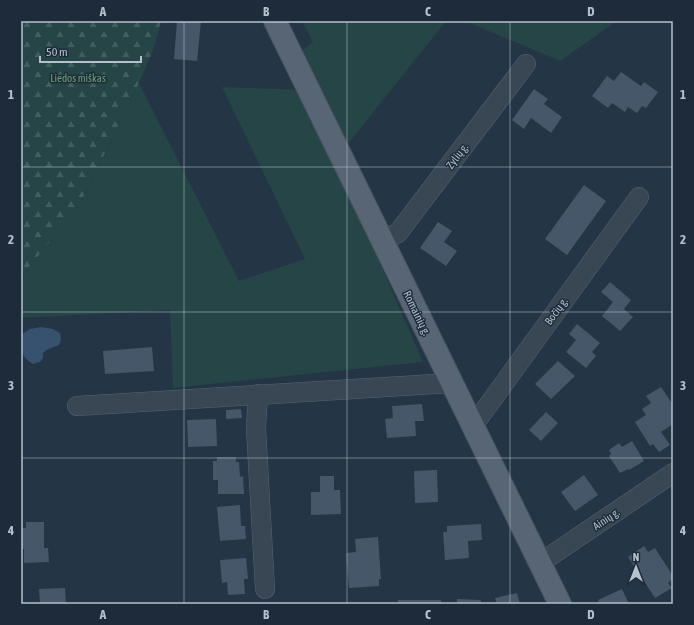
<svg xmlns="http://www.w3.org/2000/svg" width="694" height="625" font-family="'Asap Condensed',sans-serif">
<style>
.green{fill:#264546}
.forest{fill:url(#forest-firs)}
.water{fill:#36526e}
.building{fill:#455769}
.lines{fill:none;stroke-linecap:round;stroke-linejoin:round}
.minor-casing{stroke:#576472;stroke-width:20}
.major-casing{stroke:#455261;stroke-width:24}
.minor{stroke:#394654;stroke-width:19}
.major{stroke:#576574;stroke-width:22}
.grid{fill:none;stroke:#b6c1ce;stroke-width:1;stroke-opacity:0.55}
.labels{text-anchor:middle;stroke-width:3;stroke-linejoin:round;paint-order:stroke}
.park-label{font-size:11px;fill:#6ba173;stroke:#1d2b3a}
.street-label{font-size:11px;fill:#b6c1ce;stroke:#1d2b3a}
.neatline{fill:none;stroke:#b6c1ce;stroke-width:1.5}
.grid-label{font-size:13px;text-anchor:middle;font-weight:bold;fill:#b6c1ce}
</style>
<defs>
<pattern id="forest-firs" width="22" height="20" patternUnits="userSpaceOnUse"><rect width="22" height="20" fill="#264546"/><path d="M5 1l3.5 6h-7zM16 11l3.5 6h-7z" fill="#435e60"/></pattern>
</defs>
<rect width="100%" height="100%" fill="#243545"/>
<path class="green" d="M302,21H446L335,160L423,362L173,388L170,310L21,318V277L71,215L85,194L139,83L239,281L305,259L222,87L307,90L292,58L313,42Z
M465,21H617L560,61Z"/>
<path class="forest" d="M21,21H161L154,48L139,83L85,194L71,215L21,277Z"/>
<path class="water" d="M41,327L53,329L60,333L61,340L59,345L48,349L43,353V358L40,362L33,364C19,355 21,350 21,335L30,329Z"/>
<path class="building" d="M177,21H201L197,61L174,59Z
M621,72L641,86L644,82L658,92L646,108L642,106L637,113L628,107L625,112L612,103L608,108L592,96L607,76L614,81Z
M534,89L548,99L544,104L562,117L551,133L531,118L524,129L512,120Z
M584,185L606,201L567,255L545,239Z
M438,222L452,231L444,242L457,251L446,266L420,248Z
M610,282L631,300L624,309L633,317L620,331L602,316L613,302L601,292Z
M577,324L600,343L592,352L596,356L586,368L566,352L576,340L569,334Z
M152,347L154,371L105,374L103,351Z
M558,361L575,376L551,399L535,384Z
M661,387L673,405V424L661,432L670,445L659,452L653,444L650,446L635,422L646,415L642,409L651,403L646,396Z
M422,404L424,421H415L416,436L387,438L385,419L393,418L392,406Z
M241,409L242,418L226,419V410Z
M546,412L558,423L541,441L529,430Z
M216,419L217,446L188,447L187,420Z
M632,441L644,461L629,470L628,469L620,473L609,456L611,454L609,450L619,443L622,447Z
M217,457H236V462H239L240,477L243,476L244,494H218V480H213V461H217Z
M437,470L438,502L415,503L414,471Z
M584,475L598,495L575,511L561,492Z
M320,476H334V490H340L341,514L311,515V492H320Z
M240,505L241,526H245L246,539L220,541L217,507Z
M26,522H44V548H48L49,562L24,563V549H21V528H26Z
M481,524L482,540L468,541L469,558L445,560L443,532H447V526Z
M378,537L381,579H379V586L349,588L346,553L356,552L355,539Z
M644,546L648,552L655,548L673,576V579L668,583L672,588L655,598L628,557Z
M246,558L248,579H244L245,594L228,595L227,582L222,583L220,560Z
M65,588L66,604H40L39,589Z
M622,589L629,604H600L598,600Z
M517,593L520,604H497L495,598Z
M457,599L481,600L480,604H457Z
M398,600H441V604H398Z"/>
<g class="lines">
<g class="minor-casing">
<path id="minor" d="M382,241L398,233L526,64
M258,394L256,428L265,589
M77,406L451,383
M473,426L639,197
M540,563L673,473"/>
</g>
<g class="major-casing">
<path id="major" d="M275,21L560,604"/>
</g>
<use href="#minor" class="minor"/>
<use href="#major" class="major"/>
</g>
<path class="grid" d="M184,21V604M347,21V604M510,21V604M21,167H673M21,312H673M21,458H673"/>
<g class="labels">
<g class="park-label">
<text x="78" y="82">Liedos miškas</text>
</g>
<g class="street-label">
<text transform="translate(457 156) rotate(-53)" y="4">Zylių g.</text>
<text transform="translate(556 311) rotate(-54)" y="4">Bočių g.</text>
<text transform="translate(417 313) rotate(64)" y="4">Romainių g.</text>
<text transform="translate(606 519) rotate(-34)" y="4">Ainių g.</text>
</g>
</g>
<rect width="694" height="625" fill="none" stroke="#1d2b3a" stroke-width="44"/>
<g transform="translate(636 567)" stroke="#1d2b3a" stroke-width="3" paint-order="stroke">
<path d="M0-3L7 15L0 10L-7 15Z" fill="#b6c1ce"/>
<text y="-6" font-size="11" font-weight="bold" text-anchor="middle" fill="#b6c1ce">N</text>
</g>
<path d="M40 56v6h101v-6" fill="none" stroke="#b6c1ce" stroke-width="2"/>
<text x="46" y="56" font-size="12" fill="#b6c1ce" stroke="#1d2b3a" stroke-width="3" paint-order="stroke">50 m</text>
<rect x="22" y="22" width="650" height="581" class="neatline"/>
<g class="grid-label">
<text x="103" y="16">A</text>
<text x="266" y="16">B</text>
<text x="428" y="16">C</text>
<text x="591" y="16">D</text>
<text x="11" y="99">1</text>
<text x="683" y="99">1</text>
<text x="11" y="244">2</text>
<text x="683" y="244">2</text>
<text x="11" y="390">3</text>
<text x="683" y="390">3</text>
<text x="11" y="535">4</text>
<text x="683" y="535">4</text>
<text x="103" y="619">A</text>
<text x="266" y="619">B</text>
<text x="428" y="619">C</text>
<text x="591" y="619">D</text>
</g>
</svg>
